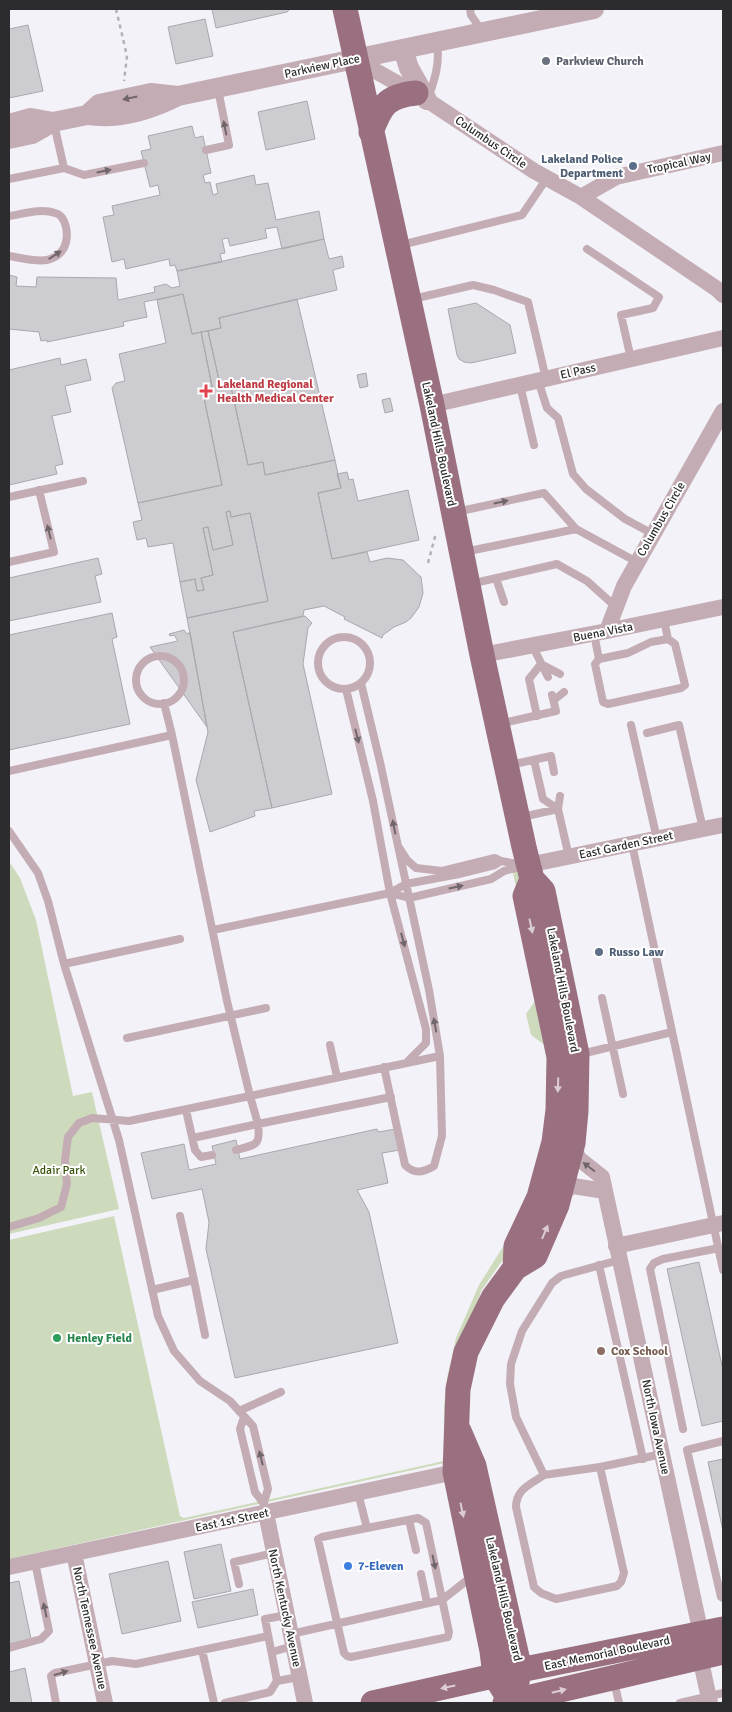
<svg xmlns="http://www.w3.org/2000/svg" width="732" height="1712" font-family="Signika,sans-serif">
<style>
.green{fill:#cddbbc}
.building{fill:#cdccd1;stroke:#a9a8ad}
.lines{fill:none;stroke-linecap:round;stroke-linejoin:round}
.path{stroke:#b3b3b7;stroke-width:2.5;stroke-dasharray:4 4;stroke-linecap:butt}
.service{stroke:#c4acb5;stroke-width:8}
.minor{stroke:#c4acb5;stroke-width:16}
.tertiary{stroke:#c4acb5;stroke-width:20}
.primary{stroke:#9a7081;stroke-width:25}
.oneway{fill:#70666b}
.oneway2{fill:#dccdd3}
.worship-dot{fill:#6b7280;stroke:#fff;stroke-width:2}
.service-dot{fill:#5c6f8a;stroke:#fff;stroke-width:2}
.health-dot{fill:#e0444e;stroke:#fff;stroke-width:2}
.leisure-dot{fill:#2e9e5b;stroke:#fff;stroke-width:2}
.education-dot{fill:#8d6e63;stroke:#fff;stroke-width:2}
.shop-dot{fill:#3f7fe0;stroke:#fff;stroke-width:2}
.labels{text-anchor:middle;stroke-width:4;stroke-linejoin:round;paint-order:stroke}
.worship-label{font-size:12px;font-weight:bold;fill:#5b616d;stroke:#fff;text-anchor:start}
.street-label{font-size:12px;fill:#2c2c2e;stroke:#fff}
.service-label{font-size:12px;font-weight:bold;fill:#4e5e75;stroke:#fff;text-anchor:end}
.health-label{font-size:12px;font-weight:bold;fill:#be3a42;stroke:#fff;text-anchor:start}
.park-label{font-size:12px;fill:#3b540c;stroke:#fff}
.leisure-label{font-size:12px;font-weight:bold;fill:#27864d;stroke:#fff;text-anchor:start}
.education-label{font-size:12px;font-weight:bold;fill:#785e54;stroke:#fff;text-anchor:start}
.shop-label{font-size:12px;font-weight:bold;fill:#366cbe;stroke:#fff;text-anchor:start}
</style>
<rect width="100%" height="100%" fill="#f3f2f8"/>
<path class="green" d="M9,861L20,878L36,920L73,1096L92,1092L119,1209L9,1234Z
M521,863L562,1055L532,1218L481,1291L471,1326L449,1462L9,1559V1240L114,1216L180,1516L184,1518L444,1461V1406L447,1378L456,1338L479,1285L516,1226L535,1180L550,1102L546,1046L531,1035L526,1014L539,995L511,864Z"/>
<path class="building" d="M212,9H290L287,12L216,28Z
M205,19L213,56L176,64L168,27Z
M28,25L43,91L9,98V29Z
M307,101L315,139L266,150L258,112Z
M192,126L195,138L203,136L211,173L203,175L205,183L210,182L213,195L218,193L216,184L254,175L256,185L268,183L276,220L319,211L324,239L282,249L277,227L265,229L267,238L230,246L228,238L222,239L225,253L220,254L222,262L177,271L175,265L170,266L169,259L126,269L124,259L112,262L103,217L114,215L112,206L160,195L158,185L150,187L141,151L151,149L148,136Z
M324,239L329,259L342,256L344,267L333,270L337,290L219,318L221,328L192,334L183,294L144,302L147,317L123,322L124,326L47,342V340L41,341L39,332L9,329V275L17,277L16,286L36,287L37,277L116,278L118,300L155,292L154,287L166,284L172,288L180,286L177,271Z
M183,294L192,334L201,332L213,391L203,393L222,485L138,503L112,388L116,383L125,381L119,354L166,343L157,300Z
M297,299L335,460L265,475L263,462L248,465L231,387L221,389L208,331L221,328L219,318Z
M476,303L510,325L516,353L471,363L464,362L459,359L457,355L448,309Z
M208,331L221,389L231,387L248,465L263,462L265,475L335,460L341,488L318,493L332,559L367,552L370,562L387,558L403,560L421,577L423,593L419,607L411,618L406,622L394,627L383,635L382,638L344,619L345,617L324,606L304,610L303,616L233,632L272,808L254,811L255,816L210,832L196,780L208,732L187,618L268,601L250,513L231,517L230,511L226,512L233,545L213,550L208,527L203,528L213,575L201,578L204,590L197,591L195,579L180,582L173,543L148,547L146,538L137,540L133,522L142,520L138,503L222,485L203,393L213,391L201,332Z
M60,358L61,365L86,359L91,380L65,386L71,412L52,416L63,464L55,466L57,474L9,485V370Z
M366,373L368,386L360,388L357,375Z
M390,398L393,411L385,413L382,400Z
M347,472L349,480L353,479L358,501L408,490L419,540L332,559L318,493L341,488L337,474Z
M230,511L231,517L250,513L268,601L187,618L180,582L195,579L197,591L204,590L201,578L213,575L203,528L208,527L213,550L233,545L226,512Z
M98,558L102,574L95,576L101,602L9,621V578Z
M112,613L117,637L112,639L130,724L9,750V635Z
M305,616L312,623L308,628L303,664L332,794L272,808L233,632Z
M184,630L187,634L190,632L207,727L150,647L178,641L174,635L170,636L169,634Z
M377,1129L378,1132L396,1129L400,1150L382,1153L388,1183L357,1190L369,1212L398,1343L235,1378L206,1249L209,1222L202,1189L152,1199L141,1153L184,1144L189,1170L216,1164L212,1146L236,1140L240,1159Z
M699,1262L723,1370V1421L702,1426L667,1269Z
M723,1459V1531L708,1462Z
M221,1544L231,1591L194,1599L184,1552Z
M168,1561L181,1621L122,1634L109,1574Z
M19,1581L31,1639L9,1644V1583Z
M253,1589L258,1615L198,1628L192,1602Z
M25,1668L32,1703H9V1672Z"/>
<g class="lines">
<path class="path" d="M116,9L127,56L124,81
M428,563L436,533"/>
<path class="service" d="M470,9L471,15L482,31
M429,96C435,78 440,63 437,44
M54,124L64,168
M206,150L229,145L218,89
M9,179L64,168L84,175L144,163
M9,216C23,214 41,208 55,213C62,215 64,220 66,227C69,242 64,256 47,260C35,262 21,258 9,256
M401,245L522,215L547,178
M587,249L659,297L653,308L621,315L631,359
M413,299L473,285L494,290L528,302L546,379
M538,380L547,408L558,418L573,474L586,489L625,519L653,534
M520,385L534,445
M9,497L83,481
M456,512L544,493L576,529
M464,552L576,529L637,562
M9,562L54,552L39,490
M496,578L504,602
M470,584L557,564L587,581L616,607
M594,634L599,659L595,664L603,702L608,704L681,688L685,685L675,644L668,639L664,620
M318 663a26 26 0 1 1 52 0a26 26 0 1 1-52 0Z
M532,645L548,677
M136 680a24 24 0 1 1 48 0a24 24 0 1 1-48 0Z
M599,659L628,653L651,642L668,639
M541,664L560,674
M361,683L380,762L398,846L407,860L416,868L442,871L495,858L501,861L524,865
M346,689L373,801L390,893L426,1029V1043L408,1061
M554,700L564,692
M164,703L172,735
M537,716L529,679L541,664
M499,724L556,711L552,695
M631,725L657,839
M647,733L679,725L703,829
M534,760L543,799L558,809L560,796
M510,765L551,756L554,772
M9,771L172,735L227,1001L250,1096L129,1121L92,1118L79,1123L68,1137L65,1160L67,1184L61,1207L39,1218L9,1227
M522,817L558,809L569,857
M9,831L38,873L48,901L64,964L119,1140L158,1316L174,1351L200,1381L230,1401L253,1426L268,1489L264,1502
M632,844L723,1270
M390,893L409,898L491,879L504,871L524,866
M213,930L390,893L406,884L459,874L495,865L501,861
M64,964L180,939
M602,998L623,1094
M127,1038L266,1008
M330,1045L337,1077
M581,1054L672,1032
M384,1067L405,1165C415,1175 424,1172 434,1166L442,1136L440,1056
M391,1097L258,1124L250,1096L440,1056L429,990L398,846
M186,1110L195,1150L201,1157L212,1155
M193,1138L258,1124C261,1146 255,1145 236,1150
M180,1216L194,1280
M619,1260L561,1276L552,1283L522,1331L511,1364L510,1384L516,1417L544,1475C531,1484 516,1489 516,1507L534,1587L541,1593L556,1599L617,1586L621,1582L624,1573L600,1467L662,1454
M599,1265L643,1459
M152,1290L194,1280L205,1335
M239,1411L281,1392
M244,1417L240,1429L255,1492L264,1504
M683,1429L650,1269L654,1263L663,1259L719,1248
M723,1441L687,1450L721,1597L723,1598
M544,1475L600,1467
M358,1493L367,1528L322,1537L318,1539L344,1653L347,1656L351,1657L448,1637L449,1632L426,1523L418,1518L367,1528
M409,1520L416,1550
M421,1574L427,1603
M239,1584L234,1562L274,1553
M287,1615L265,1619L277,1681L299,1677
M291,1634L442,1600L466,1581L473,1579
M9,1648L41,1639L49,1631L35,1562
M202,1650L214,1703
M272,1652L293,1646
M614,1681L619,1703
M56,1703L51,1676L55,1673L112,1661L136,1664L268,1636
M225,1703L270,1692L277,1681
M680,1703L723,1693"/>
<path class="minor" d="M356,60L427,100L534,171L581,197L717,289L723,295
M581,197L616,177L723,153
M432,405L723,338
M607,631L624,586L723,411
M482,655L607,631L723,607
M528,865L723,825
M573,1143L578,1158L602,1177L701,1634
M559,1200L565,1191L573,1186L605,1191
M616,1246L723,1223
M266,1513L305,1703
M74,1553L105,1703
M9,1567L455,1472
M700,1657L710,1703"/>
<path class="tertiary" d="M403,49L409,68L427,100
M87,115C118,120 150,110 178,96
M9,124L31,118L53,122
M9,139L32,134L53,122L87,115L99,104L151,93L178,96L594,9"/>
<path class="primary" d="M345,9L432,405L482,655L524,847L532,879L543,891L577,1054L576,1111L573,1143L557,1205L535,1256L515,1268L493,1298L466,1352L458,1389L455,1472L492,1651L495,1676L511,1702
M371,132C381,106 386,96 416,93
M515,1268L516,1246L539,1197L554,1142L558,1110L559,1057L525,896L532,879
M459,1431L474,1466L520,1670L516,1685
M373,1703L520,1670L723,1629
M505,1703L723,1652"/>
</g>
<defs><path id="oneway-solid" d="M-6-.8H1V-3.2L6.5 0L1 3.2V.8H-6Z" transform="scale(1.25)"/></defs>
<g class="oneway">
<use href="#oneway-solid" transform="translate(130 98) rotate(168)"/>
<use href="#oneway-solid" transform="translate(225 128) rotate(-101)"/>
<use href="#oneway-solid" transform="translate(104 171) rotate(-11)"/>
<use href="#oneway-solid" transform="translate(55 255) rotate(-33)"/>
<use href="#oneway-solid" transform="translate(501 502) rotate(-12)"/>
<use href="#oneway-solid" transform="translate(49 532) rotate(-104)"/>
<use href="#oneway-solid" transform="translate(357 736) rotate(76)"/>
<use href="#oneway-solid" transform="translate(394 827) rotate(-101)"/>
<use href="#oneway-solid" transform="translate(456 887) rotate(-12)"/>
<use href="#oneway-solid" transform="translate(403 940) rotate(75)"/>
<use href="#oneway-solid" transform="translate(435 1025) rotate(-100)"/>
<use href="#oneway-solid" transform="translate(589 1167) rotate(-143)"/>
<use href="#oneway-solid" transform="translate(261 1458) rotate(-104)"/>
<use href="#oneway-solid" transform="translate(434 1562) rotate(78)"/>
<use href="#oneway-solid" transform="translate(45 1610) rotate(-102)"/>
<use href="#oneway-solid" transform="translate(61 1673) rotate(-17)"/>
</g>
<g class="oneway2">
<use href="#oneway-solid" transform="translate(531 926) rotate(78)"/>
<use href="#oneway-solid" transform="translate(558 1085) rotate(92)"/>
<use href="#oneway-solid" transform="translate(545 1232) rotate(-67)"/>
<use href="#oneway-solid" transform="translate(462 1510) rotate(78)"/>
<use href="#oneway-solid" transform="translate(448 1687) rotate(168)"/>
<use href="#oneway-solid" transform="translate(559 1691) rotate(-14)"/>
</g>
<circle class="worship-dot" cx="546" cy="61" r="5"/>
<g class="service-dot">
<circle cx="633" cy="166" r="5"/>
<circle cx="599" cy="952" r="5"/>
</g>
<path class="health-dot" d="M203.5 383.5h5v5h5v5h-5v5h-5v-5h-5v-5h5z"/>
<circle class="leisure-dot" cx="57" cy="1338" r="5"/>
<circle class="education-dot" cx="601" cy="1351" r="5"/>
<circle class="shop-dot" cx="348" cy="1566" r="5"/>
<g class="labels">
<g class="worship-label">
<text x="556" y="65">Parkview Church</text>
</g>
<g class="street-label">
<text transform="translate(322 66) rotate(-12)" y="4">Parkview Place</text>
<text transform="translate(491 142) rotate(34)" y="4">Columbus Circle</text>
<text transform="translate(679 163) rotate(-12)" y="4">Tropical Way</text>
<text transform="translate(578 371) rotate(-13)" y="4">El Pass</text>
<text transform="translate(439 444) rotate(78)" y="4">Lakeland Hills Boulevard</text>
<text transform="translate(661 519) rotate(-60)" y="4">Columbus Circle</text>
<text transform="translate(603 632) rotate(-11)" y="4">Buena Vista</text>
<text transform="translate(626 845) rotate(-12)" y="4">East Garden Street</text>
<text transform="translate(563 990) rotate(79)" y="4">Lakeland Hills Boulevard</text>
<text transform="translate(656 1427) rotate(78)" y="4">North Iowa Avenue</text>
<text transform="translate(232 1520) rotate(-12)" y="4">East 1st Street</text>
<text transform="translate(504 1599) rotate(77)" y="4">Lakeland Hills Boulevard</text>
<text transform="translate(285 1608) rotate(78)" y="4">North Kentucky Avenue</text>
<text transform="translate(90 1628) rotate(78)" y="4">North Tennessee Avenue</text>
<text transform="translate(607 1653) rotate(-12)" y="4">East Memorial Boulevard</text>
</g>
<g class="service-label">
<text x="623" y="163">Lakeland Police<tspan x="623" dy="14">Department</tspan></text>
<text x="609" y="956" text-anchor="start">Russo Law</text>
</g>
<g class="health-label">
<text x="217" y="388">Lakeland Regional<tspan x="217" dy="14">Health Medical Center</tspan></text>
</g>
<g class="park-label">
<text x="59" y="1174">Adair Park</text>
</g>
<g class="leisure-label">
<text x="67" y="1342">Henley Field</text>
</g>
<g class="education-label">
<text x="611" y="1355">Cox School</text>
</g>
<g class="shop-label">
<text x="358" y="1570">7-Eleven</text>
</g>
</g>
<rect width="732" height="1712" fill="none" stroke="#2c2c2e" stroke-width="20"/>
</svg>
